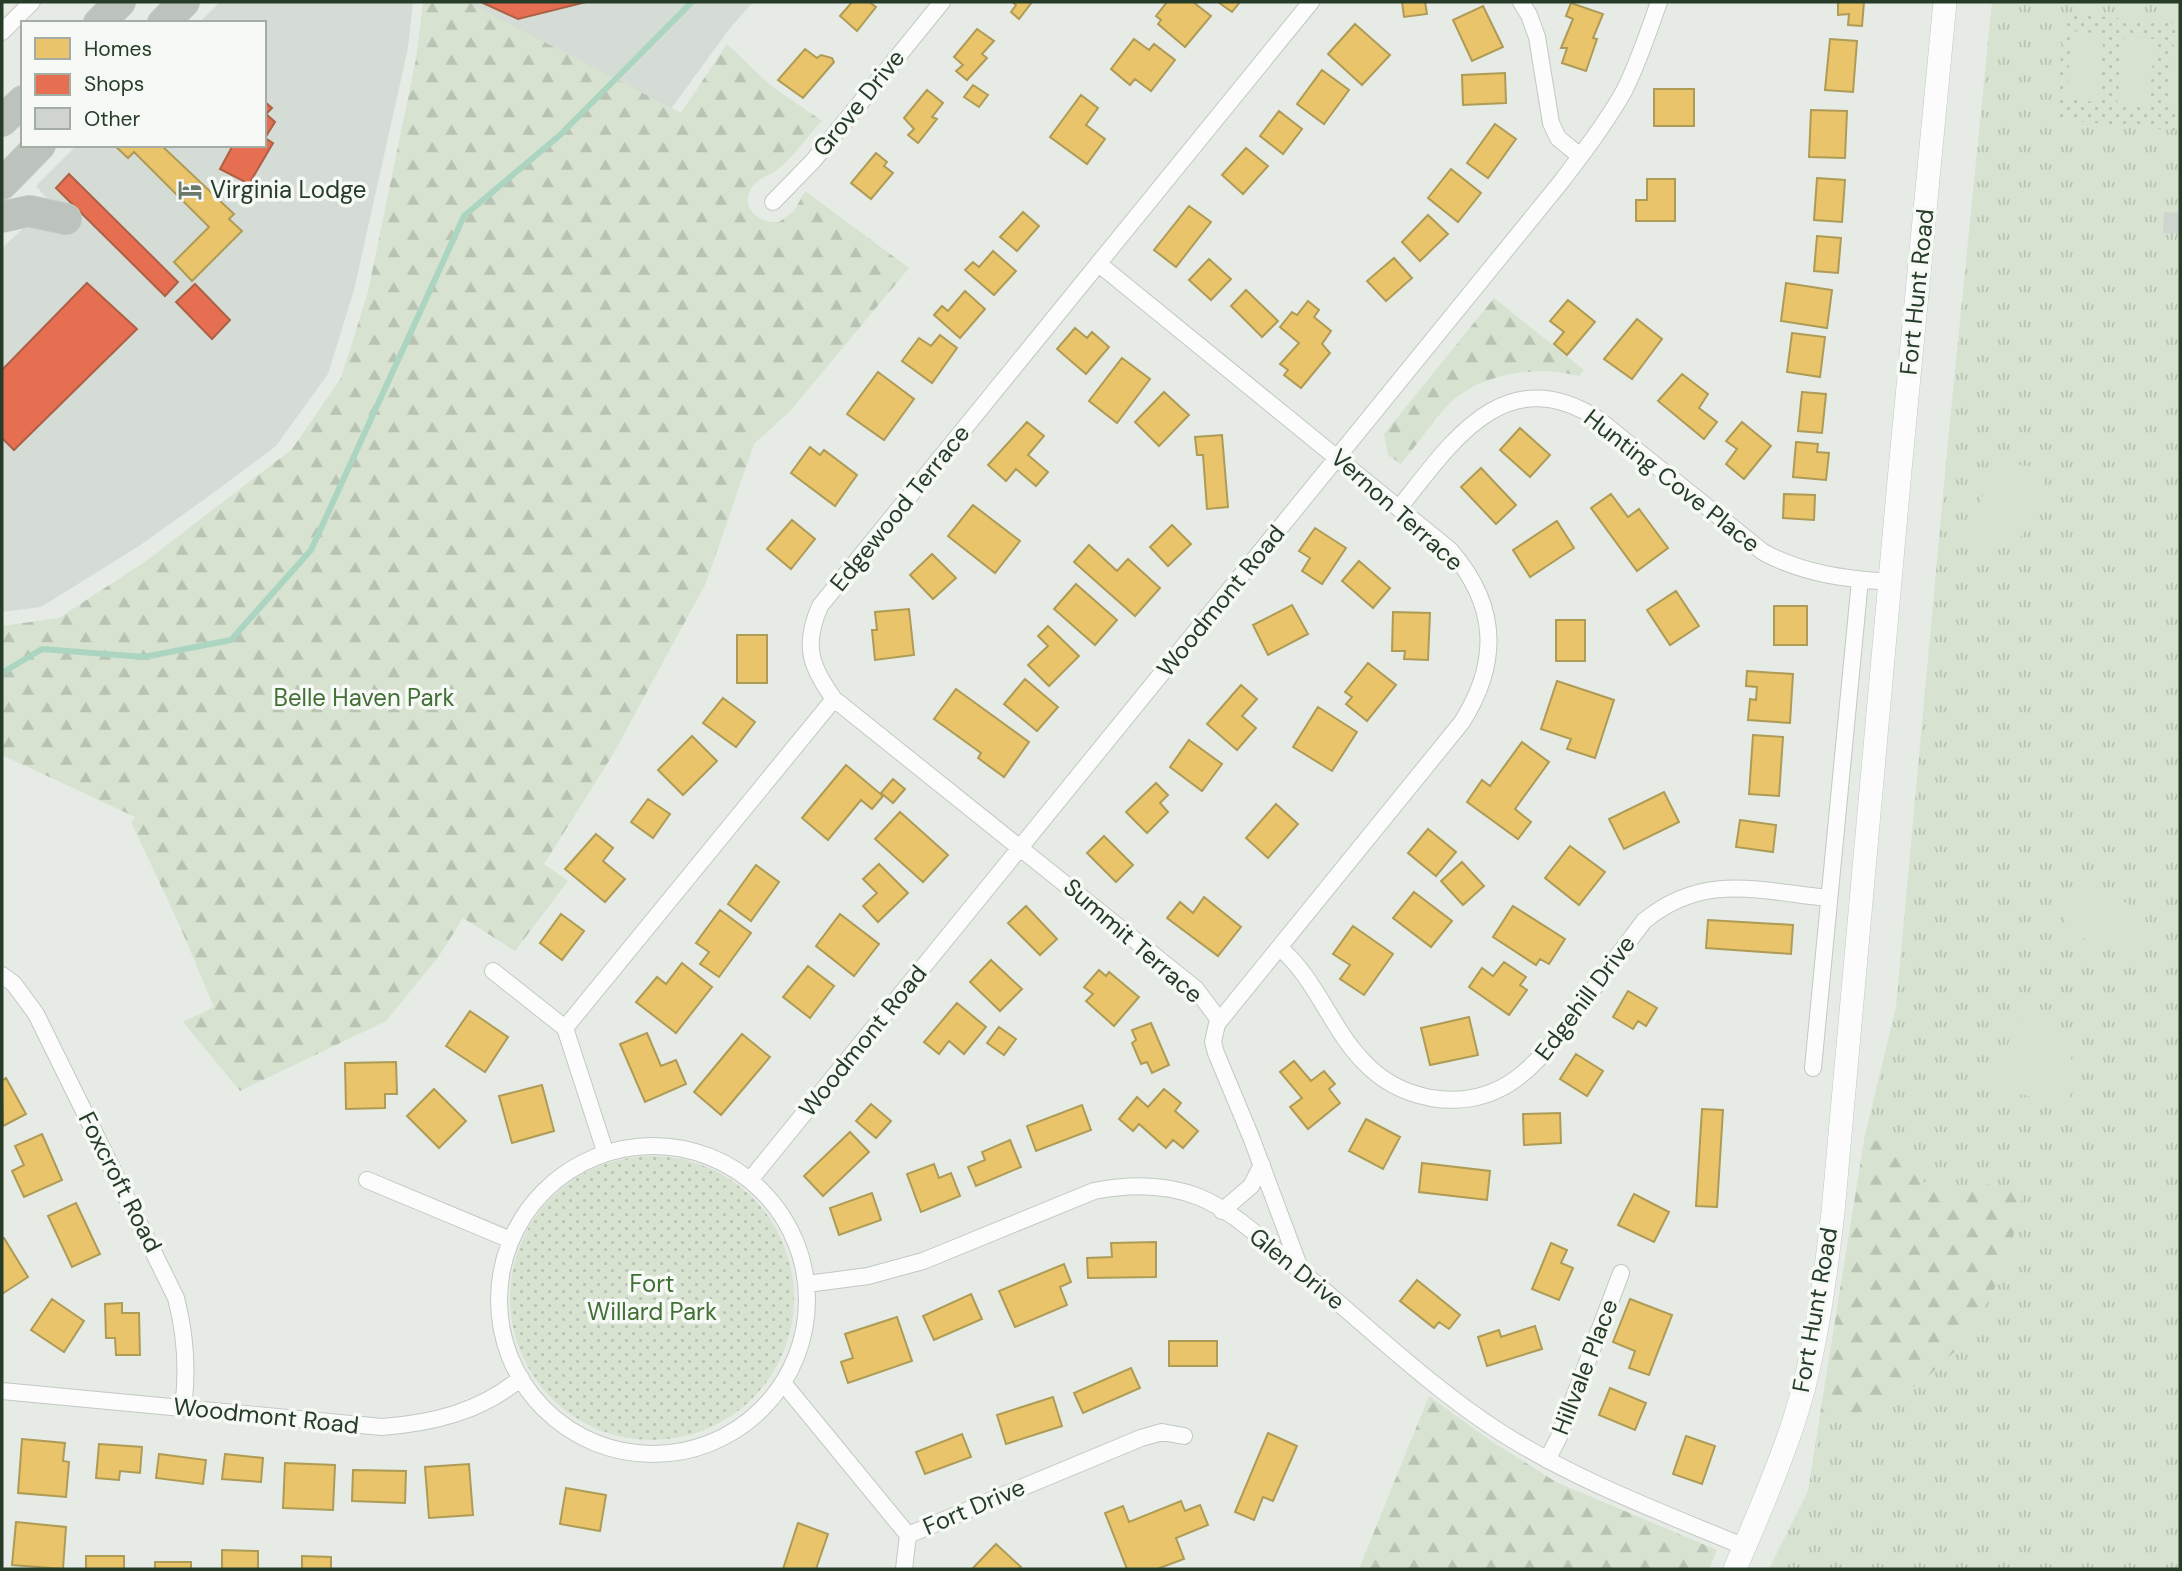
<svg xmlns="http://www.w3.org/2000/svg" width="2182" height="1571" font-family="'DM Sans',sans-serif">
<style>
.built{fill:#d5dcd5}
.grass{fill:url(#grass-tufts)}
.forest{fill:url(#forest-firs)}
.park{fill:url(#park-dots)}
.pitch{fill:#d7e2d1}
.homes{fill:#e9c46a;stroke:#ae9b56;stroke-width:2}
.shops{fill:#e76f51;stroke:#ad6045;stroke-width:2}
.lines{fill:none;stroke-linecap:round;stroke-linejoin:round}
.stream{stroke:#acd5c1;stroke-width:6}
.building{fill:#cfd4cf;stroke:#cfd4cf;stroke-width:2}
.street-casing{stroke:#c3c8c3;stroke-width:18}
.secondary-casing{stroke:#c3c9c4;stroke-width:24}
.highway-casing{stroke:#c3c9c3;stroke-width:32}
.street{stroke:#fbfcfb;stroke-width:16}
.secondary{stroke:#fbfcfb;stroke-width:23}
.highway{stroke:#bcc2bc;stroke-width:30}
.labels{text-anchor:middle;stroke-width:7;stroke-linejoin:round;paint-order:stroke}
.street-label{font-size:24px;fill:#263c28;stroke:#f6f9f5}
.poi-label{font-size:24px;fill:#263c28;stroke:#f6f9f5;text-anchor:start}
.park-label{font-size:24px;fill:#426f35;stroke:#f6f9f5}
</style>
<defs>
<pattern id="grass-tufts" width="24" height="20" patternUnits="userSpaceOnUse" patternTransform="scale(1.75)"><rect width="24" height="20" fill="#d7e2d1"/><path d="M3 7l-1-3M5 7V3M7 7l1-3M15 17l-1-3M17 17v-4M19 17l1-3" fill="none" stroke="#b8c3b3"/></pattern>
<pattern id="forest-firs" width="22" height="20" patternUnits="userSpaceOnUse" patternTransform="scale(1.75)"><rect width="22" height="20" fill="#d7e2d1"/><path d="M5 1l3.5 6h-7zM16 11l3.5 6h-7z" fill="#b8c3b3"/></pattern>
<pattern id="park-dots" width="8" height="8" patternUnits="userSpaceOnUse" patternTransform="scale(1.75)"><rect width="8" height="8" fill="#d7e2d1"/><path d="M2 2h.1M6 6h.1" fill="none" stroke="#b8c3b3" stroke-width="1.8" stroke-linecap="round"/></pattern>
</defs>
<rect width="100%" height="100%" fill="#e6ebe6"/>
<path class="built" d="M220,2H413L408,48L354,290L328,374L276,446L209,496L139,546L41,607L2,612V248L51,203L36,186L77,145H264V23H199Z
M460,2H753L730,28L668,113Z"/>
<path class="grass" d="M1992,2H2180V1569H1769L1808,1491L1865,1135L1896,1007L1948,441Z"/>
<path class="forest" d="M423,2H467L681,113L727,44L770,85L822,121C807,136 794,157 777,170C768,177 757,178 751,189C739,209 761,224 779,222L794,211L805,191L909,268L791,410L754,444L706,583L612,756L544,864L568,881L515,951L463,918L439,956L386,1021L240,1091L183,1022L214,1007L179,924L131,822L135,817L2,755V626L59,618L146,561L292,449L341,378L368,292L416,59Z
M1494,298L1584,370L1579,376C1538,365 1479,373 1448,405C1431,423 1417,445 1401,464L1388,455L1384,434Z
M1865,1135L1892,1149L1926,1184L1958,1198L1984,1184L2023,1190L2007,1265L1967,1340L1923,1381L1873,1409L1819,1421Z
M1429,1396L1491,1441L1556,1482L1717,1550L1709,1569H1359Z"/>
<path class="park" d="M2065,13L2180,24V131L2055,119Z
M510 1298a142 142 0 1 1 284 0a142 142 0 1 1-284 0Z"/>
<path class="pitch" d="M2072,31L2104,34L2097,102L2066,99Z
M2124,36L2155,39L2149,107L2117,104Z
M2174,40L2180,41V109L2168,108Z
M2018,465C2033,466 2039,468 2045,482C2037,515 2021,560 1980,547C1962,516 1989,476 2018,465Z
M2092,884L2145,913L2146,927L2138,947H2111L2090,943L2070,929L2061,913L2063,894L2072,886Z
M2034,1016L2045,1020L2056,1032L2075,1066V1086L2069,1098L2057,1106H2040L2036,1099L2024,1095L2004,1093C2000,1088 1997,1085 1997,1077C1997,1067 2014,1025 2023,1019C2024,1018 2033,1016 2034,1016Z"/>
<path class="homes" d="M852,2H869L876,7L857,31L840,16Z
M1012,2H1032L1019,19L1011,12L1016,5Z
M1167,2H1193L1211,16L1185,47L1158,24L1161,20L1156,16Z
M1218,2H1240L1232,12Z
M1402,2H1425L1427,14L1404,17Z
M1838,2H1864L1862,26L1848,25L1849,14L1838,15Z
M1571,3L1603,14L1593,38L1597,39L1586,71L1562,63L1567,48H1561L1573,19L1566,16Z
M1483,6L1503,47L1472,61L1453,20Z
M1355,24L1390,55L1362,85L1328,54Z
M977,29L994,41L982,54L987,58L967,80L956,71L963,65L954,57Z
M1134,39L1149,50L1154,44L1175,60L1151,91L1135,79L1130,85L1111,69Z
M1830,39L1857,41L1853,92L1825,90Z
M805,49L817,58L821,55L832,58L834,62L803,98L778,80Z
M1322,70L1349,90L1324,124L1297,104Z
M1505,73L1506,103L1463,105L1462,75Z
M973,85L988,95L979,107L964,97Z
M1654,89H1694V126H1654Z
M927,90L943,103L932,117L937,119L918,143L908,135L914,129L904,118Z
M1081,95L1098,108L1086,125L1105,139L1087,164L1050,137Z
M1811,110L1847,111L1845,158L1809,157Z
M1279,111L1302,129L1283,154L1260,136Z
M1495,124L1516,139L1488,178L1467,163Z
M114,145H161L234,214L229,219L242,231L192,281L174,262L209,227L134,152L128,158Z
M1246,148L1268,166L1243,194L1222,175Z
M876,153L887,162L884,166L893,173L871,199L851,183Z
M1451,169L1481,193L1458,222L1428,198Z
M1817,178L1845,180L1842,222L1814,220Z
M1647,179H1675V221H1636V200H1647Z
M1189,206L1211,222L1176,267L1154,250Z
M1023,212L1039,226L1017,251L1000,237Z
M1428,215L1448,234L1420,261L1402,242Z
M1817,236L1841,238L1838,273L1814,271Z
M993,251L1016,271L994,295L965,270L973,262L979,267Z
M1394,258L1412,278L1386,301L1367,281Z
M1209,259L1231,279L1211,300L1189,280Z
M1786,283L1832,290L1827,328L1781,321Z
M1246,290L1278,321L1262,337L1231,306Z
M965,291L985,309L960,338L934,315L942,306L948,311Z
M1568,300L1595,322L1567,355L1554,344L1564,332L1550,321Z
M1308,301L1319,310L1314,317L1331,331L1322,344L1330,353L1301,388L1284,375L1288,370L1280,364L1299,343L1280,327L1292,312L1297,315Z
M1637,319L1662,339L1632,379L1604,359Z
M1075,328L1087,338L1092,332L1109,347L1086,374L1057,349Z
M1792,333L1825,337L1820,377L1787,372Z
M940,335L957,348L932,383L902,361L919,338L931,346Z
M1122,358L1150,379L1117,423L1089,401Z
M878,372L914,399L884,440L847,414Z
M1682,374L1708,394L1699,408L1717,422L1704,439L1658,401Z
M1164,392L1189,415L1159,446L1135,422Z
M1802,392L1826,394L1822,433L1798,431Z
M1027,422L1044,436L1028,455L1048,472L1036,486L1016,469L1006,481L988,465Z
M1742,422L1771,446L1744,479L1726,464L1737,449L1726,441Z
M1520,428L1550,455L1530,477L1500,450Z
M1222,435L1228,507L1207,509L1203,455H1197L1195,437Z
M1796,442L1818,444L1817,452L1829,453L1826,480L1793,477Z
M810,447L820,455L824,450L857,475L835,506L791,473Z
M1481,468L1516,505L1496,524L1461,487Z
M1611,494L1628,517L1639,509L1668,548L1637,571L1591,508Z
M1784,494L1815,495L1814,520L1783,518Z
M973,505L1020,541L995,573L948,536Z
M792,520L815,539L791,569L767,549Z
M1557,521L1574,548L1530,577L1513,550Z
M1172,525L1191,544L1168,566L1150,547Z
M1315,528L1346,548L1322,584L1302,571L1310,558L1299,551Z
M1089,545L1117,571L1128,559L1160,588L1135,616L1074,562Z
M932,554L956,578L933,599L910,575Z
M1359,561L1390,588L1373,608L1342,581Z
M1076,584L1117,620L1095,645L1054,609Z
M1676,591L1699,626L1670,645L1647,610Z
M1292,605L1308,634L1268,655L1253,625Z
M1774,606H1807V645H1774Z
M909,609L914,655L875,660L872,630H877L875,612Z
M1393,612L1430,613L1428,660L1404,659L1405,651H1392Z
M1556,620H1585V661H1556Z
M1048,626L1079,656L1049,686L1028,665L1048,646L1038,636Z
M737,635H767V683H737Z
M1368,663L1396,685L1367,721L1346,704L1352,697L1345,692Z
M1747,671L1793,674L1790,723L1748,720L1750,699L1756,700L1757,687L1746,686Z
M1025,679L1058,707L1037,731L1004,704Z
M1557,681L1614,700L1595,758L1567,749L1571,739L1541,729Z
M1241,685L1257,699L1242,716L1256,728L1237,750L1207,724Z
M956,689L1029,742L1004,777L978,758L981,753L934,719Z
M723,698L755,722L736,747L703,723Z
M1318,707L1357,732L1332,771L1293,747Z
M1753,735L1783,737L1779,796L1749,794Z
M692,736L717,761L683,795L658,770Z
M1189,740L1222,764L1202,791L1170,767Z
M1522,742L1549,762L1515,809L1531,822L1518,839L1467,802L1482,780L1490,786Z
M846,765L883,796L872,809L861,800L828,840L802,818Z
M893,779L905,789L893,803L881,793Z
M1156,783L1168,795L1160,803L1168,812L1147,833L1126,812Z
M1664,792L1679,822L1624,849L1609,819Z
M648,799L670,814L653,838L631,822Z
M1276,804L1298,824L1268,858L1246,838Z
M900,812L948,855L923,882L875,839Z
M1740,820L1776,825L1773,852L1736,847Z
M1428,829L1456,852L1436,876L1408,853Z
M596,834L613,848L603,861L625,879L605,902L565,869Z
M1104,836L1133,865L1116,882L1087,853Z
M1570,846L1605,872L1579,905L1545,878Z
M1462,862L1484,886L1463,905L1441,881Z
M879,864L908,893L878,922L863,906L877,893L863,879Z
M756,865L779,882L751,921L728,904Z
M1414,892L1452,921L1431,947L1393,918Z
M1204,897L1241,927L1218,956L1167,918L1180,902L1193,913Z
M1026,906L1057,939L1040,955L1008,923Z
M1513,906L1565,939L1549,964L1540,959L1536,965L1493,937Z
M720,910L751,933L719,977L700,964L709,952L696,943Z
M561,914L584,931L562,960L540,943Z
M840,914L879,944L854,976L816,946Z
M1708,920L1793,925L1791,954L1706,948Z
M1353,926L1393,954L1364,995L1340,979L1350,965L1333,954Z
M991,960L1022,989L1000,1011L970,982Z
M1504,962L1526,977L1520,985L1527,990L1509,1015L1469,987L1482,968L1493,976Z
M682,963L712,987L676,1033L636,1002L657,977L666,984Z
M808,966L834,986L810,1018L783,997Z
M1099,970L1106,976L1109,972L1139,997L1114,1026L1086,1001L1093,994L1084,987Z
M1628,991L1657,1008L1646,1026L1638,1021L1633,1029L1613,1017Z
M957,1003L986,1027L964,1054L949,1041L939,1054L924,1042Z
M470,1011L508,1037L485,1072L446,1046Z
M1469,1017L1478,1055L1430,1065L1421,1028Z
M1151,1023L1169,1065L1152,1073L1147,1062L1141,1064L1132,1043L1136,1040L1132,1030Z
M999,1027L1016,1039L1004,1055L987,1043Z
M647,1033L661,1066L676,1060L686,1084L645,1102L620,1044Z
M742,1034L770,1057L721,1115L694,1092Z
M1576,1054L1603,1071L1587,1096L1560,1079Z
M1294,1061L1311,1081L1324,1071L1335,1084L1329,1089L1340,1103L1308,1129L1290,1107L1302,1098L1280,1072Z
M396,1062L397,1094H385V1108L346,1109L345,1063Z
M6,1078L26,1114L3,1126L2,1081Z
M542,1085L554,1131L512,1143L499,1096Z
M434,1089L466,1121L439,1148L407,1116Z
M1164,1089L1181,1103L1175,1111L1198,1131L1183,1148L1173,1140L1166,1148L1139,1124L1133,1131L1119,1119L1137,1097L1148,1107Z
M871,1104L891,1121L876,1138L856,1121Z
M1082,1105L1091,1130L1036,1151L1027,1126Z
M1702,1109L1723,1110L1717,1207L1696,1206Z
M1560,1113L1561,1143L1524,1145L1523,1114Z
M1366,1119L1400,1137L1383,1169L1349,1151Z
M850,1132L869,1152L823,1196L804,1176Z
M42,1134L62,1180L24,1197L12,1171L24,1165L15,1146Z
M1010,1140L1021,1167L976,1186L968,1167L985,1160L982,1152Z
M1422,1163L1490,1171L1487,1200L1419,1192Z
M934,1164L939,1178L951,1173L960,1196L921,1212L907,1174Z
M872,1193L881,1220L839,1235L830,1208Z
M1634,1194L1669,1212L1654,1242L1618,1225Z
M76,1203L100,1254L72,1267L48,1216Z
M4,1238L28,1277L2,1294V1239Z
M1156,1242V1277L1088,1278L1087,1258L1112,1257L1111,1243Z
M1551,1243L1567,1250L1561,1263L1573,1268L1559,1300L1532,1289Z
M1064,1264L1071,1282L1060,1287L1067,1305L1015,1327L999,1291Z
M1417,1280L1460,1315L1449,1329L1439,1322L1434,1328L1400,1301Z
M971,1294L982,1319L934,1340L923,1316Z
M52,1299L84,1321L64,1352L31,1330Z
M1630,1299L1672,1315L1649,1375L1629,1368L1635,1351L1613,1342Z
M122,1303V1313H139L140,1355H116L115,1338H106L105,1304Z
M897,1317L912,1361L848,1383L841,1362L853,1358L845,1334Z
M1535,1326L1542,1349L1487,1366L1478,1337L1499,1330L1501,1337Z
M1169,1341H1217V1366H1169Z
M1131,1368L1140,1388L1083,1413L1074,1393Z
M1610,1388L1646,1403L1635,1430L1599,1415Z
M1053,1397L1062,1426L1006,1444L997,1415Z
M1268,1433L1297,1446L1273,1501L1263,1497L1254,1520L1235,1512Z
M962,1434L971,1457L925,1474L916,1452Z
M1686,1436L1715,1446L1702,1484L1673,1474Z
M22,1439L65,1443L63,1461L69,1462L66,1497L18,1493Z
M99,1444L142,1447L140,1473L120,1471L119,1480L96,1478Z
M159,1454L206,1460L203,1484L156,1478Z
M225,1454L263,1458L261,1482L222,1479Z
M285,1463L335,1465L333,1510L283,1508Z
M469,1464L473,1515L429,1518L425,1467Z
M353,1470L406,1471L405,1503L352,1501Z
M566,1488L606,1495L600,1531L560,1524Z
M1181,1501L1185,1511L1200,1505L1208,1525L1176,1538L1184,1559L1157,1569H1127L1105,1513L1123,1506L1129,1522Z
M16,1522L66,1527L63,1569L12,1565Z
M798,1523L828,1534L816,1569H783Z
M996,1544L1021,1567L1019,1569H972Z
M222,1550L258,1551V1569H222Z
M86,1556H124V1569H86Z
M302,1556L331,1557V1569H302Z
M155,1562H191V1569H155Z"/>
<path class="shops" d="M481,2H586L518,19Z
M264,101L272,108L266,114L275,122L265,138L273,143L249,184L220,169L233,145H264Z
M69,174L178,282L165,296L56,188Z
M87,283L137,329L14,450L2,438V370Z
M195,284L230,320L212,339L176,302Z"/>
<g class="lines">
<path class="stream" d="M2,673L42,649L144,657L231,640L311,550L464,216L560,135L692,2"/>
</g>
<path class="building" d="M2165,213L2180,214V233L2164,232Z"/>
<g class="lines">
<g class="street-casing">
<path id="street" d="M1521,2L1529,15L1537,37L1551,123L1558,138L1580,156
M2,32L32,2
M773,202L813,161L942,2
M1099,264L1450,550C1498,605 1500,662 1462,722L1217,1024L1213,1042L1216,1053L1251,1137L1301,1271
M1399,508C1452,442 1504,359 1598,419L1763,552C1803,574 1846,579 1891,582
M1280,948C1316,979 1330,1026 1362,1060C1380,1080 1404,1093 1431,1098C1506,1110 1540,1060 1580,1007C1601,978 1623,949 1644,921C1704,872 1758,891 1828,898
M493,971L565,1028L605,1151
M2,975L14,984L36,1014L176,1298C186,1336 188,1370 183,1408
M1219,1020L1196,989L834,699C810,666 803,645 820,606L1311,2
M565,1028L834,699
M1813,1068L1860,580
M499 1300a154 154 0 1 1 308 0a154 154 0 1 1-308 0Z
M367,1180L511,1240
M750,1180L1561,182C1583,153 1605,124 1623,93C1638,64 1648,33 1659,2
M1222,1211L1251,1186L1262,1165
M807,1284L868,1276L923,1261L1094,1191C1129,1184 1166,1184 1199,1197C1231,1210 1259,1237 1285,1258C1356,1315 1424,1383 1500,1432C1577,1481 1661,1512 1745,1547
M784,1384L908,1535
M2,1391L382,1427C433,1423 480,1412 521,1378
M1547,1460L1559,1437L1621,1273
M908,1535L1141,1438L1162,1432L1184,1436
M904,1569L908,1535"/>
</g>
<g class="secondary-casing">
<path id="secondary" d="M1735,1569C1753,1527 1772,1484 1787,1441C1814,1368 1824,1288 1833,1212L1900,470L1945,2"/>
</g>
<g class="highway-casing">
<path id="highway" d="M99,23L120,2
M163,23L184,2
M2,121L23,101
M2,184L40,145
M2,217L29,211L66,219"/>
</g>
<use href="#street" class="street"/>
<use href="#secondary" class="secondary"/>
<use href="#highway" class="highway"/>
</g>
<defs>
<g id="hotel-bare" transform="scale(1.89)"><path d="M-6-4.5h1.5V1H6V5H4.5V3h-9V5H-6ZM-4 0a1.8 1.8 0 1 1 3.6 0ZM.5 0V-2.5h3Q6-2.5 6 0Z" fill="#69796a" stroke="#f6f9f5" stroke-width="2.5" paint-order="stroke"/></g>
</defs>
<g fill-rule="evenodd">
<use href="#hotel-bare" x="190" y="190"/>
</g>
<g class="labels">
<g class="street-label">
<text transform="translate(859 103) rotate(-51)" y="8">Grove Drive</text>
<text transform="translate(1917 292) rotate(-84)" y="8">Fort Hunt Road</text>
<text transform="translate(1672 481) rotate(38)" y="8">Hunting Cove Place</text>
<text transform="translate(900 508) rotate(-51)" y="8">Edgewood Terrace</text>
<text transform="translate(1397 510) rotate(42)" y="8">Vernon Terrace</text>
<text transform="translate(1221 601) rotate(-51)" y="8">Woodmont Road</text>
<text transform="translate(1133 941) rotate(41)" y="8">Summit Terrace</text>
<text transform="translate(1585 998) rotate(-53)" y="8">Edgehill Drive</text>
<text transform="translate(863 1041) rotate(-51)" y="8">Woodmont Road</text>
<text transform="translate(120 1182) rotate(63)" y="8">Foxcroft Road</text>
<text transform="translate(1297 1269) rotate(39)" y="8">Glen Drive</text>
<text transform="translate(1815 1310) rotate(-80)" y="8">Fort Hunt Road</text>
<text transform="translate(1585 1367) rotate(-69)" y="8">Hillvale Place</text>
<text transform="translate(266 1416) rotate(6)" y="8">Woodmont Road</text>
<text transform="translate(974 1507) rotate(-23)" y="8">Fort Drive</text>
</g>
<g class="poi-label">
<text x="210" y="198">Virginia Lodge</text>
</g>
<g class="park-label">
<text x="364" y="706">Belle Haven Park</text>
<text x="652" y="1292">Fort<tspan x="652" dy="28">Willard Park</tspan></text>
</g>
</g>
<rect width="2182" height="1571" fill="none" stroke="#263c28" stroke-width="7"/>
<rect x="21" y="21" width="245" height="126" fill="#f6f9f5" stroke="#a3ada3" stroke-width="2"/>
<rect x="35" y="38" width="35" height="21" fill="#e9c46a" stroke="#a3ada3" stroke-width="2"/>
<text x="84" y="56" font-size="21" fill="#263c28">Homes</text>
<rect x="35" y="74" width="35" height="21" fill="#e76f51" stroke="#a3ada3" stroke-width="2"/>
<text x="84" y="91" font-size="21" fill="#263c28">Shops</text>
<rect x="35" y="108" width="35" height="21" fill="#cfd4cf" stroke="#a3ada3" stroke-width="2"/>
<text x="84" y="126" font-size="21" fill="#263c28">Other</text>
</svg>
